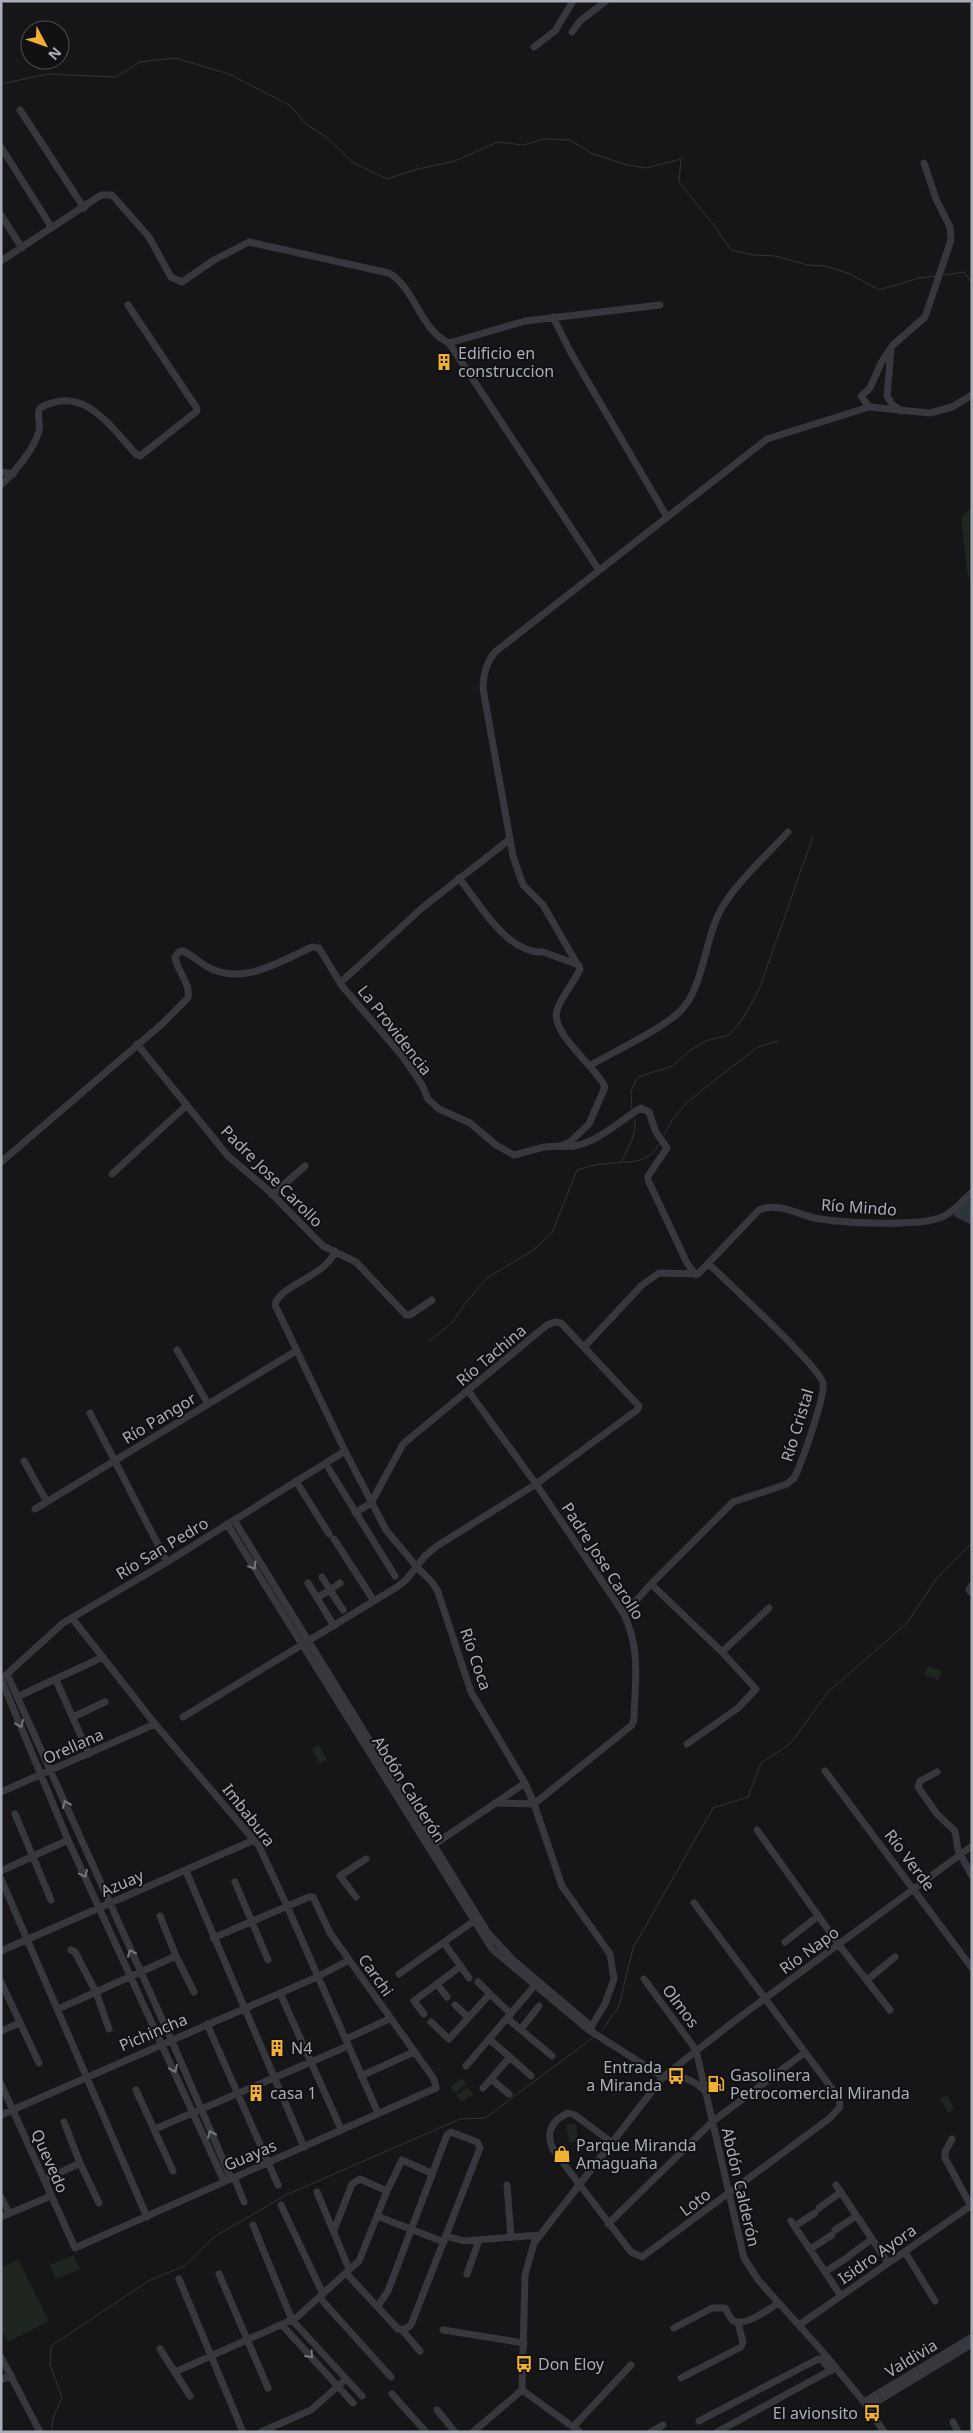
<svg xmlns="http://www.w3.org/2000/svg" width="973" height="2433" font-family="'Noto Sans',sans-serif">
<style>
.green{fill:#1e261f}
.water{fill:#2c353c}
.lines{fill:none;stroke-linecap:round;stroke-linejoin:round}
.stream{stroke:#2c353c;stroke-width:1}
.minor{stroke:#37383d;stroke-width:7}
.oneway{stroke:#757881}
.labels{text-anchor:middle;stroke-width:4;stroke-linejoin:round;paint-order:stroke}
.poi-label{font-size:16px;fill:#a8adb8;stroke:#111113;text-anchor:start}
.street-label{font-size:16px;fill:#a8adb8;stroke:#111113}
</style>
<rect width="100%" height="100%" fill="#161618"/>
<path class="green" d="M972,507V585L967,572L961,517Z
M928,1666L942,1671L939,1680L924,1675Z
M319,1745L327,1759L320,1764L312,1749Z
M462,2078L466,2084L455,2093L450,2087Z
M468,2087L473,2094L462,2102L457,2095Z
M947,2095L954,2109L948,2113L940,2098Z
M576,2124L578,2141L569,2143L566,2125Z
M73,2255L80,2269L56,2279L50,2265Z
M18,2259L49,2321L8,2342L1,2329V2268Z"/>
<path class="water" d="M972,1198V1225L954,1216L953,1212Z"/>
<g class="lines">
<path class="stream" d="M1,84L48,74L116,77L140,62L175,58L229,74L291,106L306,124L329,139L352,162L387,179L418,169L455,161L498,142L523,145L544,139L570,140L593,154L627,165L646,168L681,159L679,182L713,224L731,250L753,255L775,256L808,265L825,266L850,274L879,290L919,278L935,276
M945,275L964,272L972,283
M632,1109L631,1091L638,1077L673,1066L689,1051L706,1041L729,1035L744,1017L760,987L813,836
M664,1135L672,1120L687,1103L712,1082L758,1047L778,1041
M621,1162C638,1163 652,1158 659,1144
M428,1342L452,1323L464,1305L487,1278L532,1251L552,1233L577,1170L594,1165L621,1162C628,1149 638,1133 634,1118
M602,2030L619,2006L633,1948L713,1808L748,1797L761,1763L791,1743L827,1693L907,1623L937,1578L972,1543
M51,2432L54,2415L62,2398L50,2364L51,2346L148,2281L184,2266L214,2237L286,2195L460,2119L485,2118L594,2037"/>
<path class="minor" d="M572,32L580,21L606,1
M534,47L555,31L573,1
M20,110L84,208
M1,147L52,228
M1,215L22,248
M1,261L101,195H112L149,237L171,277L182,282L214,260L249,242L389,273C415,288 420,330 449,343L599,570
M553,317L571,353L667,517
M449,343L525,321L660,305
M891,349L887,396L892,404L901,411
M869,407L861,396L870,388L881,363L893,345L925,317L951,240L950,227L936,199L924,163
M1,472L13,474
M1,485C14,473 35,448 39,431C41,423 36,416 40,408C84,383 110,427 137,455L140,456L197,411L196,407L128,305
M459,878C479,903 507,954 543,952L579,965
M340,983L422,908L510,839
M137,1044L228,1156L268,1190L323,1246L356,1262L406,1315H410L432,1300
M589,1066C613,1052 667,1027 683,1008C704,985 705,935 723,906C739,880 767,855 788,832
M560,1146C590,1151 617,1122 641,1108L649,1112L656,1132L667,1148L648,1176V1180L687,1263L696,1275
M1,1162L162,1024L188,998C191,984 177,971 175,957L179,952L183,951C192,955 198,961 206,966C241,987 279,962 312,947L319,948L342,986L403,1057L422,1085L428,1099L439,1109L470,1123L496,1145L514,1155L544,1147L560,1146L570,1142L589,1124L605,1087C596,1066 550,1034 557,1010C562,995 574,983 580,969L543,905L523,885L513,856L483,689C483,675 486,663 495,652L767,439L869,407L930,413L952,407L972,395
M112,1174L187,1105
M272,1195L305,1166
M335,1251C327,1276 279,1285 275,1305L345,1451L386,1530L416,1566L432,1582L438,1592L471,1692L525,1783L534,1804L562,1886L610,1954L614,1979L605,2004L589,2030
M585,1346L642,1285L659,1273L698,1274L759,1210C779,1202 796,1214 815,1218C840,1223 920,1227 942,1217C953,1213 963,1200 972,1192
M177,1350L208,1404
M469,1392L536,1484L624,1614C641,1652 635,1678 634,1719L632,1725L534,1804L495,1803
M90,1413L167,1562
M24,1461L47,1502
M329,1469L395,1576
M296,1481L329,1534
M35,1509L296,1351
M234,1520L488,1933L513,1960L592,2027
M227,1524L492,1949L589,2030L663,2077
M334,1539L374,1601
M322,1577L330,1590L340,1583
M308,1583L334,1626
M651,1584L722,1652L769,1608
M972,1585L969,1590L972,1593
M318,1597L330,1590L343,1610
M624,1614L651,1584L733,1502L787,1484L794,1478C801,1465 826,1394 823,1383C819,1366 727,1282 709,1264
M72,1618L155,1724L259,1846L287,1906L378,2113
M7,1674L171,2039L231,2178
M6,1675L63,1623L167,1562L345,1451
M1,1679L68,1840L224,2181
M56,1680L89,1754
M19,1696L103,1657
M73,1717L105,1702
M183,1717L397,1587L406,1580L425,1556L437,1546L536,1484L637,1410L639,1406L561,1323L555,1322L547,1325L403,1444L371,1503L355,1513
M687,1744L738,1708L756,1689L722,1652
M825,1771L972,1968
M937,1772L920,1781L918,1787L937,1814L955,1831L958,1850L972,1876
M1,1792L155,1724
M15,1814L51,1900
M757,1830L839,1945L890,2010
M432,1846L525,1783
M1,1871L68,1840
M186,1871L304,2147
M1,1879L147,2217
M235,1882L268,1960
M356,1897L340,1876L366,1859
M160,1916L176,1956L194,1992
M785,1942L818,1916
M444,1943L469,1978
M71,1950L75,1952L96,1992L109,2029
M1,1951L254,1840
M399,1974L474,1921
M644,1979L696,2050L744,2258L759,2281L822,2351L864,2402L884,2432
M867,1980L895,1957
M1,1982L39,2063
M478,1982L490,1994
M437,1984L447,1997
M280,1993L341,2129
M455,2005L468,2017
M58,2009L176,1956
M424,2014L414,2001L461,1966
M507,2018L552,2056
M431,2022L449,2039L490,1994L511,2014
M207,2024L278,2185
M521,2029L539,2006
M1,2031L20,2023
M346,2039L389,2019
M510,2057L531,2076
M466,2066L536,1984
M361,2076L414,2052
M663,2077C681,2076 691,2078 704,2090
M491,2079L509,2094
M1,2084L75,2248L436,2088L434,2079L330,1933L313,1897H309L213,1938
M483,2088L510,2057L489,2039
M136,2090L173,2171
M1,2115L317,1977L349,1960
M64,2122L80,2163L99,2203
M155,2129L348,2046
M952,2139L945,2152V2158L971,2206
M611,2142L575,2115L568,2113C550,2121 545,2135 554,2151L631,2252L642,2257L830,2118L840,2107L839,2098L694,1903
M234,2177L244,2202
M44,2180L80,2163
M507,2185L511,2237
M836,2185L888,2263
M387,2191L402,2160L431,2173
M317,2192L349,2269
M1,2197L9,2213
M281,2205L323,2294
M819,2208L841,2192
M1,2217L51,2196
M791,2221L841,2296
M608,2224L712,2122L804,2053
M253,2225L292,2320L362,2396
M795,2226L815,2213
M334,2230L352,2184L360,2179L387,2191L377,2216L444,2242
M835,2230L856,2216
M446,2236L464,2241L539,2235
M810,2249L832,2235
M905,2252L935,2301
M850,2255L872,2239
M825,2272L848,2257
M346,2273L398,2329H405L411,2325L480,2148L477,2142L451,2132L447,2135L388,2291L378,2306
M219,2274L268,2388
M467,2274L479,2240
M179,2279L243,2432
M319,2297L391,2377
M282,2325L353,2403
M799,2325L972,2205
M674,2328L712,2308H725C728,2312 730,2319 734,2321C744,2327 770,2309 778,2303
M402,2330L420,2351
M443,2330L524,2343
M160,2349L190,2396
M1,2357L40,2432
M175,2372L296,2318L359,2261L377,2216
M681,2378L741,2347L743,2342L738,2323
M1,2380L11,2375
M522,2390L580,2432
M392,2394L426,2432
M864,2402L972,2337
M868,2407L972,2344
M437,2410L455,2432
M699,2421L818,2359L822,2360L831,2371
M953,2422L958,2432
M573,2427L631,2365
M261,2432L311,2410L346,2379
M473,2432L522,2390L525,2275L534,2243L663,2077L737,2019L972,1846
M651,2432L663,2425
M717,2432L833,2369"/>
</g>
<defs><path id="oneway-chevron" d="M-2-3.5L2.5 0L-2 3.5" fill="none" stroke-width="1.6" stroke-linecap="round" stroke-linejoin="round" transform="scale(1.25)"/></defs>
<g class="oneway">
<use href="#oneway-chevron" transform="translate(253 1566) rotate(58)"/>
<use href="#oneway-chevron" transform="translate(20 1724) rotate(67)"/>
<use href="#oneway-chevron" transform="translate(66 1804) rotate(-113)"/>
<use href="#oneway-chevron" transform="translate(84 1874) rotate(65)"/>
<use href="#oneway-chevron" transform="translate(131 1953) rotate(-114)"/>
<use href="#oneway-chevron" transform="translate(174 2069) rotate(67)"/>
<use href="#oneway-chevron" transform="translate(211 2134) rotate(-114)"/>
<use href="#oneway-chevron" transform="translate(310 2355) rotate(48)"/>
</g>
<defs>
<g id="building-bare" transform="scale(1.35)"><path d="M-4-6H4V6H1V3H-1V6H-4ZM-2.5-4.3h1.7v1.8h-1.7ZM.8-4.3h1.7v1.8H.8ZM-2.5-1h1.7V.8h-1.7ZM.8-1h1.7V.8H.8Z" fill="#f2b134" stroke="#111113" stroke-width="2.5" paint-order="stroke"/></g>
<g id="bus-bare" transform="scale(1.35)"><path d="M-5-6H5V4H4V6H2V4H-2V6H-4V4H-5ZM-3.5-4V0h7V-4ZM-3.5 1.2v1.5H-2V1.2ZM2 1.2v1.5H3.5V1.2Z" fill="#f2b134" stroke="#111113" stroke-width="2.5" paint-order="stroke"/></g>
<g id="fuel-bare" transform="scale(1.35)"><path d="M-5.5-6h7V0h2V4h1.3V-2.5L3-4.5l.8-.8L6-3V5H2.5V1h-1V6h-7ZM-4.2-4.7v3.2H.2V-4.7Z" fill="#f2b134" stroke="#111113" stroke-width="2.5" paint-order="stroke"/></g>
<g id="shop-bare" transform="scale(1.35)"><path d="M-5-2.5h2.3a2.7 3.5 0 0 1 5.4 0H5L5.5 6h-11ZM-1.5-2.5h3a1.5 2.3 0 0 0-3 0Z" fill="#f2b134" stroke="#111113" stroke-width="2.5" paint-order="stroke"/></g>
</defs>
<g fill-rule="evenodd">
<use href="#building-bare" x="444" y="362"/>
<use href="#building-bare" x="277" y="2048"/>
<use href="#bus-bare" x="676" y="2076"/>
<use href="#fuel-bare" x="716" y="2084"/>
<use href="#building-bare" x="256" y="2093"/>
<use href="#shop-bare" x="562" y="2154"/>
<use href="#bus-bare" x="524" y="2364"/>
<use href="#bus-bare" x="872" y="2413"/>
</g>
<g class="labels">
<g class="poi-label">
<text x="458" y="359">Edificio en<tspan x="458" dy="18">construccion</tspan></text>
<text x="291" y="2054">N4</text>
<text x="662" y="2073" text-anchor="end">Entrada<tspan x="662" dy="18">a Miranda</tspan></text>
<text x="730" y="2081">Gasolinera<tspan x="730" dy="18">Petrocomercial Miranda</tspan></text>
<text x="270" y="2099">casa 1</text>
<text x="576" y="2151">Parque Miranda<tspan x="576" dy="18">Amaguaña</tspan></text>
<text x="538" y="2370">Don Eloy</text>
<text x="858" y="2419" text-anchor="end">El avionsito</text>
</g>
<g class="street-label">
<text transform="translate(395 1030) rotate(52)" y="6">La Providencia</text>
<text transform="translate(272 1176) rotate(45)" y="6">Padre Jose Carollo</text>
<text transform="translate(859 1207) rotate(4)" y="6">Río Mindo</text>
<text transform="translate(491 1355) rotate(-40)" y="6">Río Tachina</text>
<text transform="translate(159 1418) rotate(-31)" y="6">Río Pangor</text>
<text transform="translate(797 1425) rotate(-73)" y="6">Río Cristal</text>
<text transform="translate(162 1548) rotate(-31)" y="6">Río San Pedro</text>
<text transform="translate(603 1561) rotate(57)" y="6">Padre Jose Carollo</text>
<text transform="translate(476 1659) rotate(71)" y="6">Río Coca</text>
<text transform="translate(73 1746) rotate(-24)" y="6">Orellana</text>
<text transform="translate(409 1789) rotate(58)" y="6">Abdón Calderón</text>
<text transform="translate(249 1815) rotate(52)" y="6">Imbabura</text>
<text transform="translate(910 1860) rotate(53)" y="6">Río Verde</text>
<text transform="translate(122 1883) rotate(-23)" y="6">Azuay</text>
<text transform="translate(809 1950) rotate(-36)" y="6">Río Napo</text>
<text transform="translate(376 1975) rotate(55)" y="6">Carchi</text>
<text transform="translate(681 2006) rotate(53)" y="6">Olmos</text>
<text transform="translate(153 2032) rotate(-23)" y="6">Pichincha</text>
<text transform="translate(250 2155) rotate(-23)" y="6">Guayas</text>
<text transform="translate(50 2161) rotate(66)" y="6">Quevedo</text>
<text transform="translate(741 2187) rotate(77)" y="6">Abdón Calderón</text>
<text transform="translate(695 2202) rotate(-37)" y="6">Loto</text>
<text transform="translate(877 2254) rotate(-35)" y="6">Isidro Ayora</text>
<text transform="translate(911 2358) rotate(-31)" y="6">Valdivia</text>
</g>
</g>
<rect width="973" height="2433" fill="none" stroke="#a8adb8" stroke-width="5"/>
<g transform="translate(45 45) rotate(131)"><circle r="24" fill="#111113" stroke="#4d4f55"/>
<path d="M0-4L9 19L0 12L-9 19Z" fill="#f2b134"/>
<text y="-8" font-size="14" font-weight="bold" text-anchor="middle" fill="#a8adb8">N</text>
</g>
</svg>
